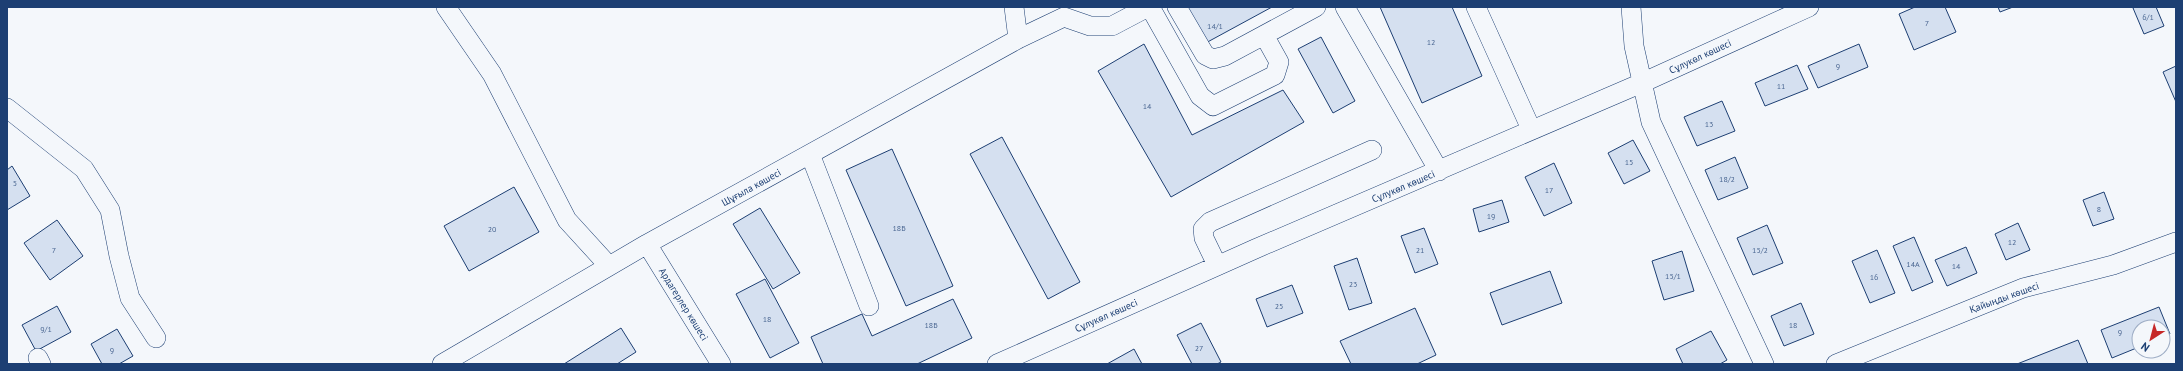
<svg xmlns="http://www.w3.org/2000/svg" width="2183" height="371" font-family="'PT Sans',sans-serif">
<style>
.building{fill:#d5e0f0;stroke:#1d3f73}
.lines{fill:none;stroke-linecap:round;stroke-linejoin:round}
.minor-casing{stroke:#1d3f73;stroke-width:20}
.minor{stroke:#f4f7fb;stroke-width:19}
.labels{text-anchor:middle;stroke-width:3;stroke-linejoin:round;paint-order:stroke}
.number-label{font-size:8px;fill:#4b6792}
.street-label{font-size:10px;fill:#1d3f73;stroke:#f4f7fb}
</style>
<rect width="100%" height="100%" fill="#f4f7fb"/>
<path class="building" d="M1181,7H1272L1202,45Z
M1380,7H1452L1482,76L1422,103Z
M1915,7H1945L1956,32L1914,50L1899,14Z
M1998,7H2013L2000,12Z
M2136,7H2156L2164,26L2144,34L2133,8Z
M1321,37L1355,101L1333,113L1298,49Z
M1144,44L1192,135L1283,90L1304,122L1171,197L1098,71Z
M1859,44L1868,67L1818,88L1808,66Z
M1797,65L1808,89L1765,106L1755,83Z
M2176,66V102L2163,72Z
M1722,101L1735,131L1697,146L1684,117Z
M1002,137L1080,282L1048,299L970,154Z
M1633,140L1650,171L1624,184L1608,153Z
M892,149L953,286L906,306L846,170Z
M1735,157L1748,188L1718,200L1705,170Z
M1554,163L1572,203L1544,216L1525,177Z
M12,166L30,196L7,210V170Z
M514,187L539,232L469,271L444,226Z
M2104,192L2114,219L2093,226L2083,200Z
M1502,200L1509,222L1479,232L1473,209Z
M760,208L800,273L773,289L733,224Z
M57,220L83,256L50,280L24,243Z
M2018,223L2030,250L2006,260L1995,234Z
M1767,225L1783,263L1753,275L1737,238Z
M1424,228L1438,264L1415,273L1401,236Z
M1914,237L1933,282L1912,291L1893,246Z
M1966,247L1977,273L1947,286L1935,260Z
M1877,250L1895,293L1870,303L1852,261Z
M1682,251L1694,291L1664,300L1652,261Z
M1357,258L1372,303L1349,310L1334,266Z
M1550,271L1562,303L1502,325L1490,293Z
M765,279L799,343L770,358L736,294Z
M1292,285L1303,313L1267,327L1256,299Z
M953,299L972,338L917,364H823L811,337L862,314L872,336Z
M1801,303L1814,334L1784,346L1771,316Z
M57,306L71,332L36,351L22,325Z
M2159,307L2170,334L2163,337V327H2139V347L2112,358L2101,330Z
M1415,308L1436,355L1417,364H1351L1340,341Z
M1201,323L1221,362L1217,364H1192L1177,335Z
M621,328L636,352L617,364H564Z
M117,329L133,356L119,364H102L91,344Z
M1711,331L1727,360L1720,364H1683L1676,349Z
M2078,340L2088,364H2017Z
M1134,349L1142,364H1107Z"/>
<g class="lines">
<g class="minor-casing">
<path id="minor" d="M446,7L492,74L567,220L609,266
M1014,7L1018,39
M1150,7L1200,96L1213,106L1275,75L1279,62L1264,35
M1177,7L1205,55L1213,59L1225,56L1316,7
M1345,7L1439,171
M1476,7L1531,129
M1631,7L1634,46L1651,122L1764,364
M1064,17L1090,26H1112L1148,7
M7,108L84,169L110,210L119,256L130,298L156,338
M810,154L869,306
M647,244L721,364
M1217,265L1204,238L1203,229L1210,222L1372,150
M38,358L41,364
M442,364L647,244L1018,39L1064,17
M997,364L1255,249L1644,82L1809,7
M1836,364L2023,288L2113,265L2176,242"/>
</g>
<use href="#minor" class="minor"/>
</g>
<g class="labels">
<g class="number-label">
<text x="2148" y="20">6/1</text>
<text x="1927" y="26">7</text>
<text x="1215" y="29">14/1</text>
<text x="1431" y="45">12</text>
<text x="1838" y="69">9</text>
<text x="1781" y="89">11</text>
<text x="1147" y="109">14</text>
<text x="1709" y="127">13</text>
<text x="1629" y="165">15</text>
<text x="1727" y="182">18/2</text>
<text x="15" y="186">5</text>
<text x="1549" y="193">17</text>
<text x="2099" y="212">8</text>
<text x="1491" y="219">19</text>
<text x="899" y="231">18Б</text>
<text x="492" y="232">20</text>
<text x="2012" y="245">12</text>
<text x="54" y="253">7</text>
<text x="1420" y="253">21</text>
<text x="1760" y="253">15/2</text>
<text x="1913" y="267">14А</text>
<text x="1956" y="269">14</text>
<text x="1673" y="279">15/1</text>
<text x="1874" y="280">16</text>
<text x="1353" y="287">23</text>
<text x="1279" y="309">25</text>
<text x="767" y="322">18</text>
<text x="931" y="328">18Б</text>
<text x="1793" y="328">18</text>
<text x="46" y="332">9/1</text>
<text x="2120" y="335">9</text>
<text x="1199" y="351">27</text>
<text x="112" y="353">9</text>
</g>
<g class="street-label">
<text transform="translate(1700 56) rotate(-25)" y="4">Сұлукөл көшесі</text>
<text transform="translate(1403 186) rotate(-23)" y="4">Сұлукөл көшесі</text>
<text transform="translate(751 187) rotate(-29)" y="4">Шұғыла көшесі</text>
<text transform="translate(2004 297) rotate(-20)" y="4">Қайыңды көшесі</text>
<text transform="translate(684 304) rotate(58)" y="4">Ардагерлер көшесі</text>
<text transform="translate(1106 315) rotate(-24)" y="4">Сұлукөл көшесі</text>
</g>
</g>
<rect width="2183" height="371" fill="none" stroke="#1d3f73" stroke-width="16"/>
<g transform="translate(2151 339) rotate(216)"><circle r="19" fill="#f4f7fb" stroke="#9eadc5"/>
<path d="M0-3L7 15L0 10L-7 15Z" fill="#c62828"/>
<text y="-6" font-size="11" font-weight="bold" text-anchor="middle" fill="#1d3f73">N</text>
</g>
</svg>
